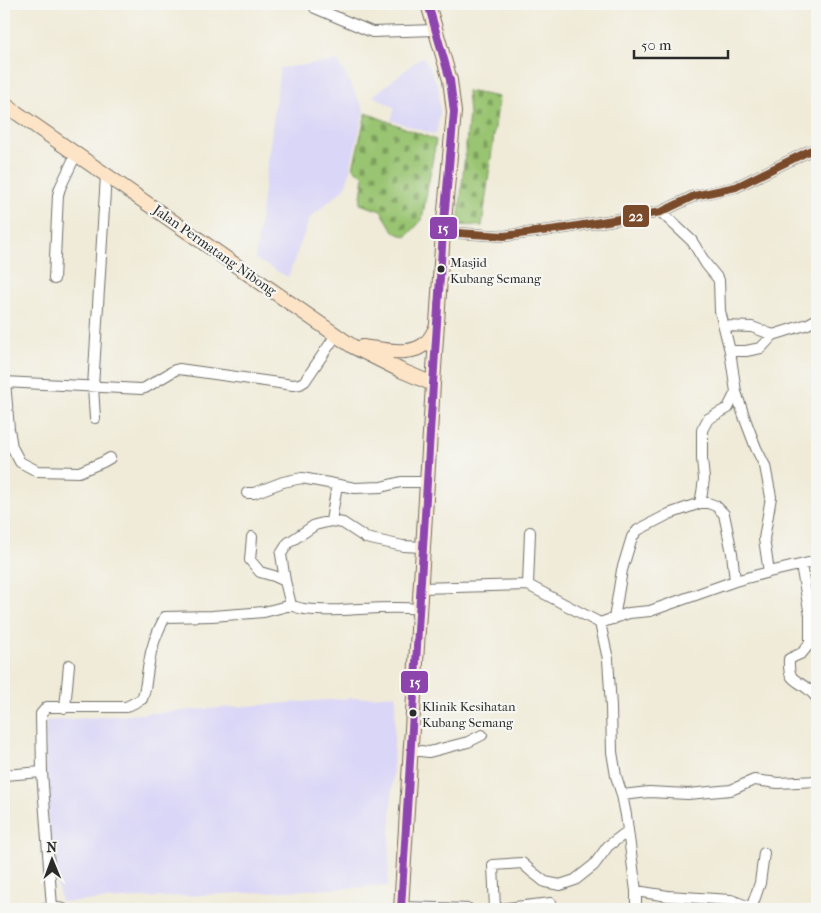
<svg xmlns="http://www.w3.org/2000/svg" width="821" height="913" font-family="'IM FELL French Canon',serif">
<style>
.built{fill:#dad6f7}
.cemetery{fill:url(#cemetery-stones);stroke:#62784e}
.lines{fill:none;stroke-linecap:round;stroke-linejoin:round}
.minor-casing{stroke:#706e68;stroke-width:12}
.secondary-casing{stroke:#706e68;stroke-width:16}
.minor{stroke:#fff;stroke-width:10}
.secondary{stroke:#fee4c6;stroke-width:14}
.bus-1-casing{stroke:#f6f6f2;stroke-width:11}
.bus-2-casing{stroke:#f6f6f2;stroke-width:11}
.bus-1{stroke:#8e44ad;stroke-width:8}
.bus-2{stroke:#7a4b2a;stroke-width:8}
.bus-dot{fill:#2b2b2b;stroke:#f6f6f2;stroke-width:2}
.labels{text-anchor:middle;stroke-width:4.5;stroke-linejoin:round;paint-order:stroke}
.bus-label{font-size:13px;fill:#2b2b2b;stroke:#f6f6f2;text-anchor:start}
.street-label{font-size:14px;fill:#2b2b2b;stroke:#f6f6f2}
.line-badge{stroke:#f6f6f2;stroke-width:2}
.badge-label{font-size:14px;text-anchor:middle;font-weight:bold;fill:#fff}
</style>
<defs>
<pattern id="cemetery-stones" width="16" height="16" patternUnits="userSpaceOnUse" patternTransform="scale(1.25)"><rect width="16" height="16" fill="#99c471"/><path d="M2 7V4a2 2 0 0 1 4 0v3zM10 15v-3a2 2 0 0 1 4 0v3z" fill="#7d9f5d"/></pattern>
</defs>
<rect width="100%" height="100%" fill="#f6f6f2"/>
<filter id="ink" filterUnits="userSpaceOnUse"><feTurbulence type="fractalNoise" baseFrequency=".02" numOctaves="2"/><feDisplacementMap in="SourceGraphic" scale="10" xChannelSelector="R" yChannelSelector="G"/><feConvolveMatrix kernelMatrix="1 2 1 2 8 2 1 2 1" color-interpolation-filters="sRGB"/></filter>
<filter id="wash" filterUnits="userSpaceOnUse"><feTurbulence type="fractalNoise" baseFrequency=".0096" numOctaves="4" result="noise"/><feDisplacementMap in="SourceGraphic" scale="20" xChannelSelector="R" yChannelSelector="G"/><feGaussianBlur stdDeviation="1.12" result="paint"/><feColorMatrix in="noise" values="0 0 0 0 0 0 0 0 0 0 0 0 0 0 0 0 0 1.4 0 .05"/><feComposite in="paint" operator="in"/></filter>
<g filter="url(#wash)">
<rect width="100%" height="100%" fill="#f0ebd8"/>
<path class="built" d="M423,56L438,85L440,113L436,135L391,120L395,108L373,96Z
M338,61L364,110L346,187L310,218L288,277L255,259L280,68Z
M396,695L388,886L61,902L50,854L45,777L46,721Z"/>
<path class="cemetery" d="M467,91L499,97L482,226L458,225L469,114Z
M366,113L436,140L422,220L406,237L394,232L381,211L360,204L364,176L353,168Z"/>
</g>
<g filter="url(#ink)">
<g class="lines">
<g class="minor-casing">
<path id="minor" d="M816,4L817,11
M315,8L372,32L436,30
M661,212L692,241L706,264L719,280L720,311L730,351L736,392L728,408L708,419L702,430V459L704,479L702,493L700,503
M443,232L504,236L565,228L661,212L694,196L736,187L809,151L817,148
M54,279L58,195L60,188L76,154
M724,326L752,327L773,335
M730,351H746L761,348L773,335L808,324L817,319
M4,382L141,389L145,388L175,370L179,369L293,385L300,384L305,381L336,335
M5,382L9,429L12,447L20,462L37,471L79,472L103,462L110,458
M736,392L745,419L756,448L765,466L771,497L764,539L769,572
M95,418L93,387L106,175
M247,493H254L283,482L302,478L355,488L381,487L401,482H427
M331,521L337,485
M252,537L250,560L260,572L274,576L285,581
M801,565L810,615V643L802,653L789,659C788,681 794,678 808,689C812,692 814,695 817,698
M528,585L530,532
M421,588L528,585L600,623L608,659L611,707L612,752L616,776L622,795L626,815L636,891V909
M291,605L285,581L281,554L288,543L315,525L331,521L343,523L366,538L403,546L423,547
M614,619L622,570L632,537L638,530L669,514L700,503H708L716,506L724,514L732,553L735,581
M600,623L629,613L650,611L735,581L769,572L817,561
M65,708L69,665
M411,750L429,752L468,742L482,735
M4,775L42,772
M622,795L649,792L688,794L731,790L754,780L778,783L817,781
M636,891L668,896L731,900L755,909
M52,907L42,772L41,714L47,707H126L142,699C147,686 146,676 149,663C151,647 157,632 165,617L212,616L264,612L291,605C305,612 325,610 341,610C367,609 393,606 419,609
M401,907L469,909
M43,909L52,907L63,909
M495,909L493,865L522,863L531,871L545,882L560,885L575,880L594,865L608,846L628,831
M498,909L551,903
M751,909L760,883L764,853"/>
</g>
<g class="secondary-casing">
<path id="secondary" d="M4,104L352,346L400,370L433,384
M362,347C382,349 412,358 427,342C431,338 433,333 436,328
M401,909L433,384L443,232L454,112L450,80L428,4"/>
</g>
<use href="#minor" class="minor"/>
<use href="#secondary" class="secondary"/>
<g class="bus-1-casing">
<path id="bus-1" d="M401,909L433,384L443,232L454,112L450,80L428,4"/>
</g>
<g class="bus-2-casing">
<path id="bus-2" d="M443,232L504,236L565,228L661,212L694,196L736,187L809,151L817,148"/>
</g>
<use href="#bus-1" class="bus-1"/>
<use href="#bus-2" class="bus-2"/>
</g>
</g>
<g class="bus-dot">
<circle cx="441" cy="269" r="4.5"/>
<circle cx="413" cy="713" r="4.5"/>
</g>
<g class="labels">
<g class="bus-label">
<text x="450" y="267">Masjid<tspan x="450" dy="16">Kubang Semang</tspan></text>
<text x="422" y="711">Klinik Kesihatan<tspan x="422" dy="16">Kubang Semang</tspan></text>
</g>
<g class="street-label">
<text transform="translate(215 250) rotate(35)" y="5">Jalan Permatang Nibong</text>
</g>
</g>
<g class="line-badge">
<rect x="622" y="204" width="28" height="24" rx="5" fill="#7a4b2a"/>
<rect x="429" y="216" width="29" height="24" rx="5" fill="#8e44ad"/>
<rect x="400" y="670" width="29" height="24" rx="5" fill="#8e44ad"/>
</g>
<g class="badge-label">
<text x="636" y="221">22</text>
<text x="443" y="233">15</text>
<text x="415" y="687">15</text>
</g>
<rect width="821" height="913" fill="none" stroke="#f6f6f2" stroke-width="20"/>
<g transform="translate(52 860) rotate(359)" stroke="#f6f6f2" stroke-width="4" paint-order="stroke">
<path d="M0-4L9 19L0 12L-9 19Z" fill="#2b2b2b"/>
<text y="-8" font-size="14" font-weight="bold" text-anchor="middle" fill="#2b2b2b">N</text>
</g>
<path d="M634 50v8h94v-8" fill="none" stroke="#2b2b2b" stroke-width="2.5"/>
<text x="641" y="50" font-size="15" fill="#2b2b2b" stroke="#f6f6f2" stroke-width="4" paint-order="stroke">50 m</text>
</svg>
